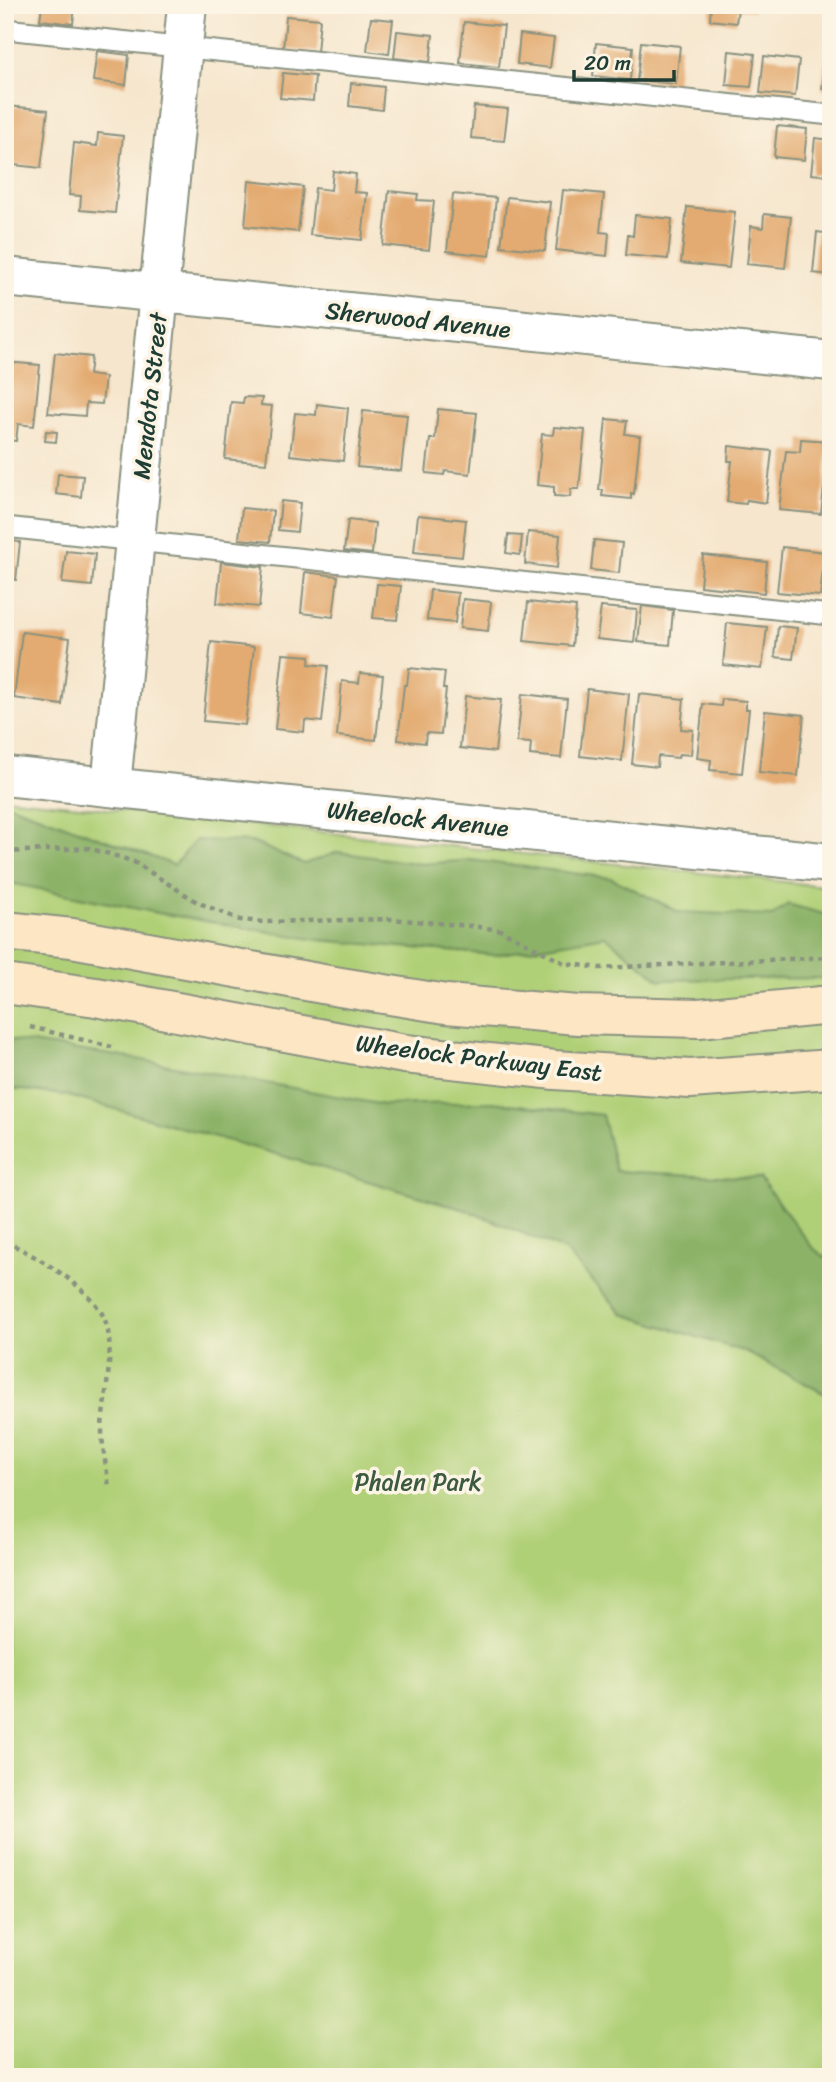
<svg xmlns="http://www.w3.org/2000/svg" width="836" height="2082" font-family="Sriracha,sans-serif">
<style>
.green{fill:#b0d077;stroke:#688656;stroke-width:2}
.forest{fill:#8cb268;stroke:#56784e;stroke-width:2}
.building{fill:#e3ab71}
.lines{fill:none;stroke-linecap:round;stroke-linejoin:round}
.lane-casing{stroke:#8a9280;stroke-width:23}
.street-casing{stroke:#8a9280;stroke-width:42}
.secondary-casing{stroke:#8a9280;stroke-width:42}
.path{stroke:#8a9280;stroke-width:4.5;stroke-dasharray:5 5;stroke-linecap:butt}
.lane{stroke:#fff;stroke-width:19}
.street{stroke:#fff;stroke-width:38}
.secondary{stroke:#fce6c4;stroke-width:38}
.labels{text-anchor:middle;stroke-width:7;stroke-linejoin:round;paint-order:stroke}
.street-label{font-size:24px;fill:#1f3d34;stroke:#fcf5e5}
.park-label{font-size:24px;fill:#3c5a41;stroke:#fcf5e5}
</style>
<rect width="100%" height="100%" fill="#fcf5e5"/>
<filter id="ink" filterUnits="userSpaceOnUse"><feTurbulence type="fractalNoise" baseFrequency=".0143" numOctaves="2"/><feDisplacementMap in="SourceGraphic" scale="14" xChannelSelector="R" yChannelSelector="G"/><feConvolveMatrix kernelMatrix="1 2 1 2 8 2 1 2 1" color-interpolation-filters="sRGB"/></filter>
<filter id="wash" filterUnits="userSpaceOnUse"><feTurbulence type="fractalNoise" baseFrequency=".00686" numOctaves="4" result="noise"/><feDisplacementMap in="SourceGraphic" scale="28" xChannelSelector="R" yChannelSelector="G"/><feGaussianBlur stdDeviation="1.57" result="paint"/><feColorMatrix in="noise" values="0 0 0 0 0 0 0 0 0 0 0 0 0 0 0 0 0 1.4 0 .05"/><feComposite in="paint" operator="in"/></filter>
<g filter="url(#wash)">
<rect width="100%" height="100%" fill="#f6e6cd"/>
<path class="green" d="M5,798L831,887V2077H5Z"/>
<path class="forest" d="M5,803L174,865L196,840L252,842L304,864L338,852L421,864L471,860L611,878L679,912L772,916L788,904L831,916V978L660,980L605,936L495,955L318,940L158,913L5,882Z
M5,1039L137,1059L384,1105L493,1102L602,1115L616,1171L760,1178L812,1247L831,1262V1397L746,1352L623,1314L564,1250L469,1211L269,1152L65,1095L5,1088Z"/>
<g id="blocks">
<path class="building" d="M42,5H75L73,24L40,20Z
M711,5H754V11L738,9L736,23L710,20Z
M286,16L320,19L317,52L283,49Z
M371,18L393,20L389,54L367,51Z
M464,22L504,26L499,67L460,63Z
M397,31L433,35L430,62L394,58Z
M520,34L554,38L550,68L517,64Z
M641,42L680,46L676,84L637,80Z
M596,43L633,47L630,80L593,76Z
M97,51L129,55L126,85L93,81Z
M729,51L755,54L751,87L726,85Z
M826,53L831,54V90L822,89Z
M764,56L799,60L795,96L760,93Z
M283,73L315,76L313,101L280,98Z
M351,83L384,87L382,110L349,106Z
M7,106L48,110L41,168L5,164Z
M474,106L508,109L504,141L471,138Z
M777,126L807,129L804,160L774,157Z
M98,133L123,136L115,213L80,210L81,196L69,195L74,143L97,146Z
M815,138L831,140V176L811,174Z
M333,171L356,174L354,192L367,193L362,240L310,235L315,188L331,190Z
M249,181L303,187L298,232L245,226Z
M563,190L604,194L600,232L609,233L607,256L556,250Z
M389,191L418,194L417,200L434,201L429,250L383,245Z
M453,194L496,198L490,256L447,251Z
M507,197L550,202L545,251L501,246Z
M687,207L735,212L729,268L681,263Z
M764,214L791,217L785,268L747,264L751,226L763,228Z
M635,215L672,219L668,259L626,255L628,235L633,236Z
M817,232L831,234V275L813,273Z
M55,353L91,357L89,375L105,377L102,404L86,403L85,416L48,413Z
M5,362L40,365L34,426L18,424L16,441L5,440Z
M244,397L262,398L261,405L272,406L266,463L225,459L231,402L243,403Z
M317,404L348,408L343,461L290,455L295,413L316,415Z
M438,409L477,413L470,474L445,471L444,475L426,473L430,439H435Z
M363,411L407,415L401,471L357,467Z
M606,419L627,421L625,434L640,436L634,494L631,493V499L602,496L603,490H599Z
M554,427L585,430L579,489H571L570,497L554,496V487L537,485L542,434L553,435Z
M46,431L57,432L56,442L45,441Z
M801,439L829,441L821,514L779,510L786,451L800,452Z
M729,446L772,451L766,503L747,500L746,504L727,502L732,461H728Z
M58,474L83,476L81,497L56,494Z
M281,501L300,503L297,532L278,530Z
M242,508L273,511L270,542L239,539Z
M418,515L466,520L462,557L414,552Z
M348,520L375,523L372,554L344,551Z
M528,532L560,535L557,568L525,564Z
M508,535L522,536L520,555L506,553Z
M5,540L20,542L16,580L5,579Z
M594,540L622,543L619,573L591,570Z
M782,547L825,552L820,596L777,592Z
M66,551L95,554L92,586L62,583Z
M703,555L767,562L764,593L700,586Z
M221,562L263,567L259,607L217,603Z
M305,572L338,576L333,617L301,613Z
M377,584L401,586L397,620L373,618Z
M430,590L458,593L455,623L427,620Z
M463,599L491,602L488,631L460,628Z
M528,602L576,607L572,646L524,641Z
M642,606L673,610L670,645L638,642Z
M601,607L637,610L634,643L597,639Z
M727,623L767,627L762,669L723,665Z
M778,626L797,628L793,659L775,657Z
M829,630H831V662L826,661Z
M22,632L70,638L62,705L14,698Z
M211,642L254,647L245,725L203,721Z
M283,654L310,656L309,664L328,666L322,722L305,720L304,732L275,729Z
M409,668L445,672L443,689H446L441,734L426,733L425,743L398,740L404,685H407Z
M360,673L383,675L376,740L337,736L342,681L359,683Z
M587,689L629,694L622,761L580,756Z
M522,694L567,699L561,758L530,755L531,743L517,742Z
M639,694L684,699L681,729L693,730L691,755L679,754L678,758L658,756L657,767L632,764Z
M465,696L501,700L495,752L460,748Z
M722,699L746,701V709H749L742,773L710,770L711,760L697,758L703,704L721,706Z
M765,711L804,715L798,776L759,772Z"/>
</g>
</g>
<g filter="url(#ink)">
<use href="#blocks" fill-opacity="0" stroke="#8a9280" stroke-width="2"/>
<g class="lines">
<g class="lane-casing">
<path id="lane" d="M5,29L831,115
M5,527L831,615"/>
</g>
<g class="street-casing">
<path id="street" d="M5,277L831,361
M5,776L831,863
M111,786L187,5"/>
</g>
<g class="secondary-casing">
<path id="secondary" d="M5,931L72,938L328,985L446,1004L578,1015L699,1018L831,1005
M5,984L96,997L405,1054L555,1070L690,1079L831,1069"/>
</g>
<path class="path" d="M5,852L88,848L113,855L134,862L197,902L240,920L264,922L391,919L471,926L501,930L564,963L600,968L831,957
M30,1027L112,1047
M5,1241C37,1257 81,1281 101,1312C119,1341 103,1396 102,1429C102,1449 107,1469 109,1488"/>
<use href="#lane" class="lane"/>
<use href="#street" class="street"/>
<use href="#secondary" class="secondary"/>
</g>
</g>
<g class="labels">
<g class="street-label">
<text transform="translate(418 320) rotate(6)" y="8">Sherwood Avenue</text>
<text transform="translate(150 396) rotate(-84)" y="8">Mendota Street</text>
<text transform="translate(418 819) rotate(6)" y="8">Wheelock Avenue</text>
<text transform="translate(479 1058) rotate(7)" y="8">Wheelock Parkway East</text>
</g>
<g class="park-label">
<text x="418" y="1490">Phalen Park</text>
</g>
</g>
<rect width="836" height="2082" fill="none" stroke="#fcf5e5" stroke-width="28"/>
<path d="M574 70v10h100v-10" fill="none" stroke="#1f3d34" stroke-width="3.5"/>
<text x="584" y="70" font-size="21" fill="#1f3d34" stroke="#fcf5e5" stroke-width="5" paint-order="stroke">20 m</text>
</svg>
